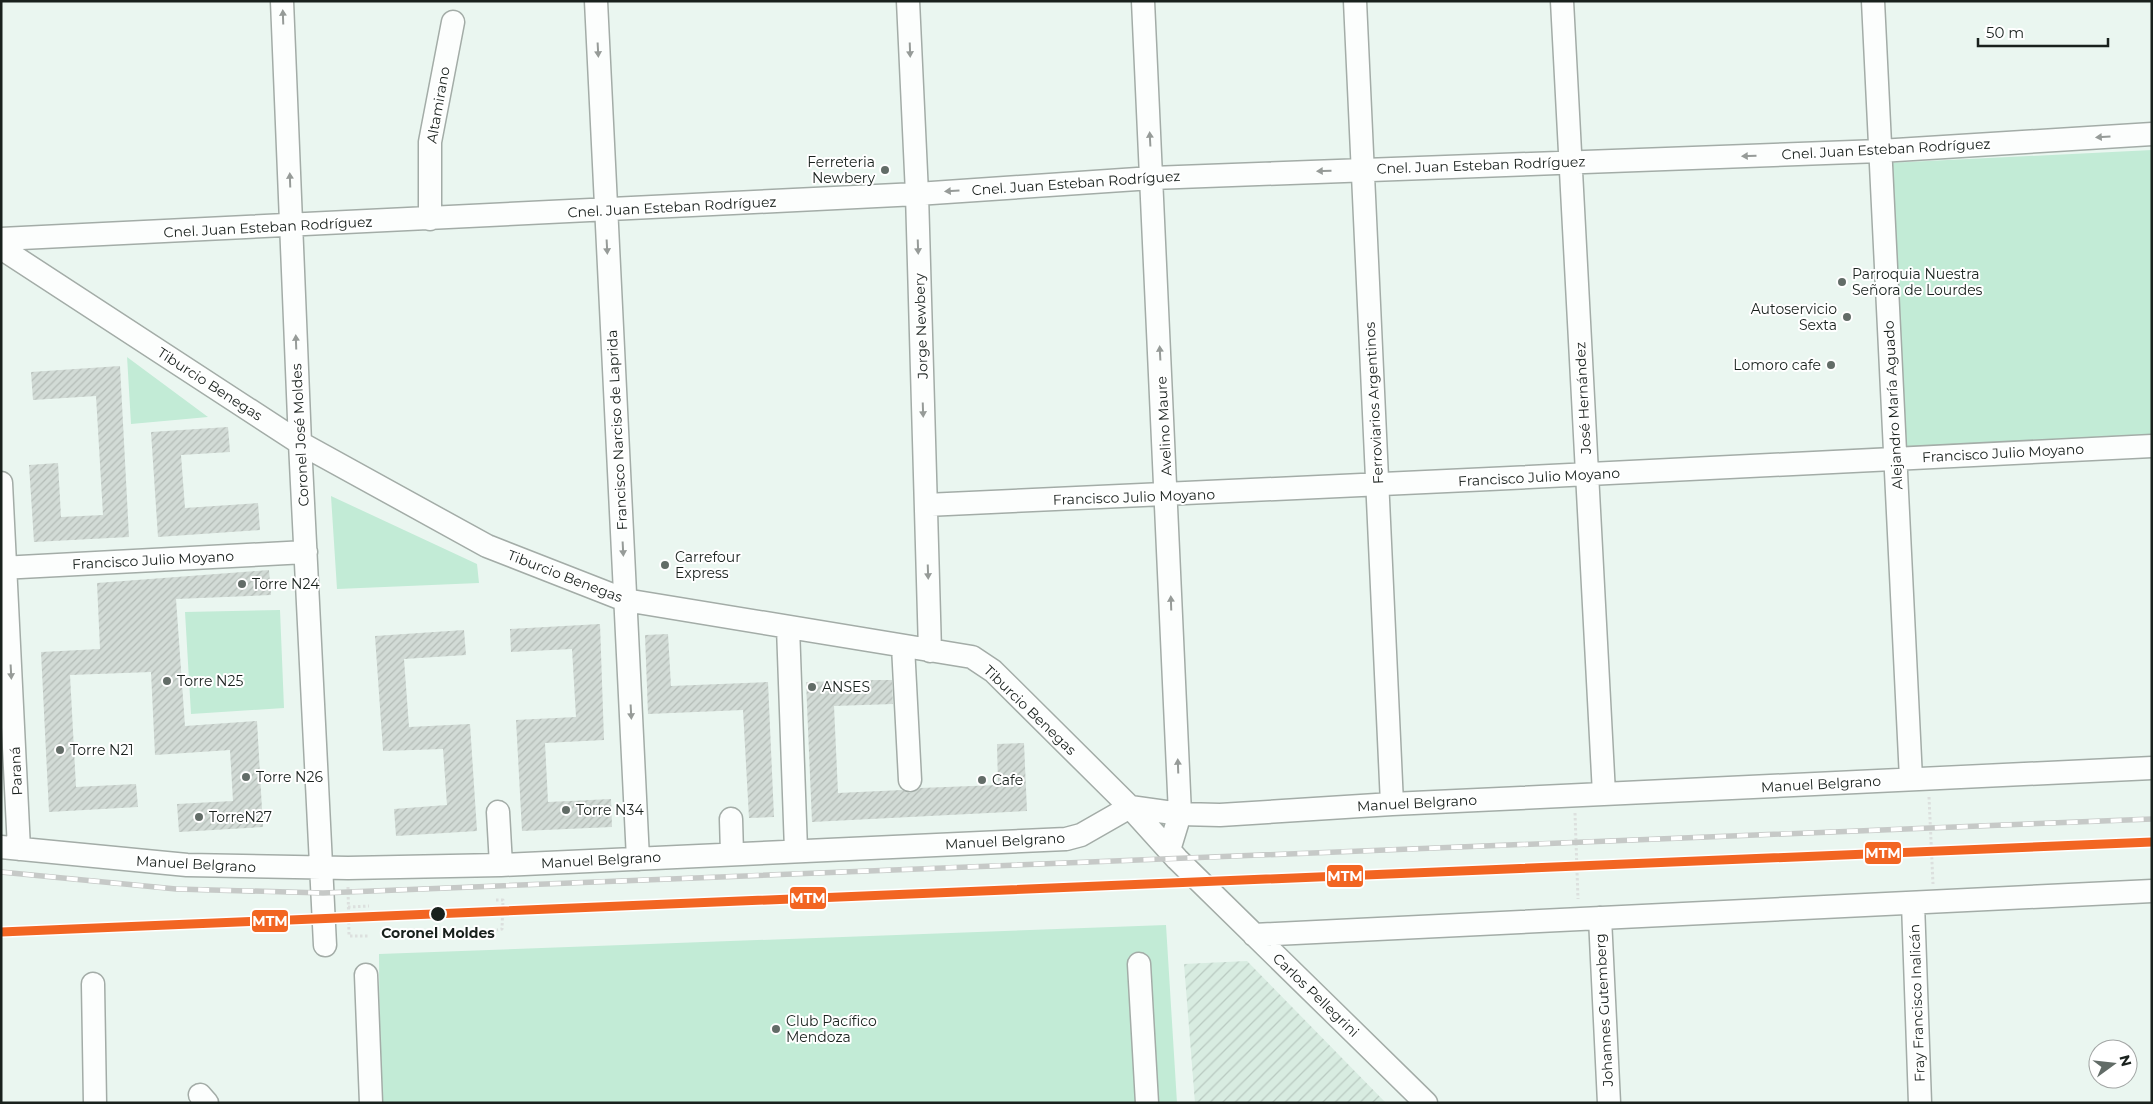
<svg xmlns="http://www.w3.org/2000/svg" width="2153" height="1104" font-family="Montserrat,sans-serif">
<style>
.industrial{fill:url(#industrial-furrows)}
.green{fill:#c2ebd6}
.building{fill:url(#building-hatch)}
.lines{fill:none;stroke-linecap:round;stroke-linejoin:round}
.minor-casing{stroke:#a3aca7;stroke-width:25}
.path{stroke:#dce0de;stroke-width:3;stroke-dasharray:2.5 2.5;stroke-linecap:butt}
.minor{stroke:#fcfefd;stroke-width:22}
.rail-casing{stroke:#c6c9c7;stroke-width:5.5}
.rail{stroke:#fff;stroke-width:4;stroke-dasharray:11;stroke-linecap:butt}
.rail-1-casing{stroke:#fff;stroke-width:12}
.rail-1{stroke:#f26522;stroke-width:9}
.oneway{fill:#969b98}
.poi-dot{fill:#626c67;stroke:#fff;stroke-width:2}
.stop-dot{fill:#19211d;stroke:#fff;stroke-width:2}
.labels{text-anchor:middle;stroke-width:4;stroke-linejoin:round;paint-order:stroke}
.street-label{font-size:14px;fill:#19211d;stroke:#fff}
.poi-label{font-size:14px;fill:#19211d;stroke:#fff;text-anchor:start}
.stop-label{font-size:14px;font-weight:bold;fill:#19211d;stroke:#fff}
.line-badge{stroke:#fff;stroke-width:2}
.badge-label{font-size:14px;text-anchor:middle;font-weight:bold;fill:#fff}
</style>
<defs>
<pattern id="industrial-furrows" width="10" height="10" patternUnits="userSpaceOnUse" patternTransform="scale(1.25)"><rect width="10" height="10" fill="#d8ece1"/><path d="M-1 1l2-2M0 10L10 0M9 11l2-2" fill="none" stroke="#b9cac1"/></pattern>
<pattern id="building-hatch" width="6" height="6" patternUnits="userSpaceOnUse" patternTransform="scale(1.25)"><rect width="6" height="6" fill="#d2dbd6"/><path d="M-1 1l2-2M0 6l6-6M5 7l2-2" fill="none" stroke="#b4bcb7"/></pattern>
</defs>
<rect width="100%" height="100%" fill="#eaf6f0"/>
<path class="industrial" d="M1247,961L1386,1103H1195L1184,964Z"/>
<path class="green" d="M2152,150V437L1902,449L1887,163Z
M127,356V357L208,417L131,424Z
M331,496L477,564L479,583L337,589Z
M280,610L284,708L191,714L185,612Z
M1166,925L1177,1103H380L379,954Z"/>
<path class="building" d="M120,366L129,537L34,542L29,465L58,463L61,517L103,515L96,396L33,400L31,372Z
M228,427L230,452L181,455L185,508L258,503L260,530L158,537L151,432Z
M269,570L271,595L176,599L185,726L257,721L263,827L179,832L177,804L233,801L230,750L155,755L151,672L70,675L76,787L136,784L138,807L49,812L41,652L100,649L97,583Z
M600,624L604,740L545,743L548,802L611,799L612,827L522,831L516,720L576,717L572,649L511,652L510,629Z
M464,630L466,655L404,659L409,727L470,724L477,831L396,836L394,809L447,805L443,749L383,751L375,636Z
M668,634L671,686L768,682L774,817L749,818L743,710L648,714L645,635Z
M877,680H892L893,704L834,706L838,793L902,790L910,793L920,788L998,785L997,744L1024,743L1027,811L812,822L806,682Z"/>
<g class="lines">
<g class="minor-casing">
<path id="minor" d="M282,1L300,443L325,945
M596,1L638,859
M908,1L917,194L930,651
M1143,1L1180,814L1169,850
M1355,1L1392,804
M1562,1L1604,794
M1873,1L1911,779
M430,219V142L453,22
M1,239L917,194L1152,178L1880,151L2152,134
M1,248L300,443L487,546L625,600L972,657L993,671L1130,807L1177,859L1426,1103
M1,483L19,849
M926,505C1335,488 1743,466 2152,446
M1,568L306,552
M788,627L796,850
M903,646L910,780
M498,812L501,865
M731,819L732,854
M1,847L187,865L348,868L501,865L1066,839L1081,835L1130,807L1180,814L1220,815L1392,804L2152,768
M1913,903L1920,1103
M1600,918L1609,1103
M1254,935L2152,891
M1139,964L1147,1103
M366,975L371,1103
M93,984L95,1103
M200,1095L207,1103"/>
</g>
<path class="path" d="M1929,797L1933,884
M1575,813L1578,899
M348,887L349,936H369
M496,900H503L502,929L497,930
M348,907L369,906"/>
<use href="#minor" class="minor"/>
<g class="rail-casing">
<path id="rail" d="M1,872L176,889L323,893L2152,819"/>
</g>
<use href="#rail" class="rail"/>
<g class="rail-1-casing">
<path id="rail-1" d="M1,932L2152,842"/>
</g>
<use href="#rail-1" class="rail-1"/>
</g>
<defs><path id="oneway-solid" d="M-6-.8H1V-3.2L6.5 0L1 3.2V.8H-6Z" transform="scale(1.25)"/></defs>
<g class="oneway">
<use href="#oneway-solid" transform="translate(283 17) rotate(-92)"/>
<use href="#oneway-solid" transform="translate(598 50) rotate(87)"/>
<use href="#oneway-solid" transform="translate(910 50) rotate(88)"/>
<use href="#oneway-solid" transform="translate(2103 137) rotate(176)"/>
<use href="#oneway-solid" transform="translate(1150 139) rotate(-93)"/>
<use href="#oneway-solid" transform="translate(1749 156) rotate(178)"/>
<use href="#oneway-solid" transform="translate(1324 171) rotate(178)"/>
<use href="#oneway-solid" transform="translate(290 180) rotate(-92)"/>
<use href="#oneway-solid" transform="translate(952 191) rotate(176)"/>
<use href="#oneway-solid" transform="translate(607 247) rotate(87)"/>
<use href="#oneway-solid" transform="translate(918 247) rotate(88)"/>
<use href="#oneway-solid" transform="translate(296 342) rotate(-92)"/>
<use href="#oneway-solid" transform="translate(1160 353) rotate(-93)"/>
<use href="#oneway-solid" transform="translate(923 410) rotate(88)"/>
<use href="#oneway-solid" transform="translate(623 549) rotate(87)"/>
<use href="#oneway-solid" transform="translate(928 572) rotate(88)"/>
<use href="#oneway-solid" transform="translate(1171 603) rotate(-92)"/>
<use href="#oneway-solid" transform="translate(11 672) rotate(87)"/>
<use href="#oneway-solid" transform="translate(631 712) rotate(87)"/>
<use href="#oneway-solid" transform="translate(1178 766) rotate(-92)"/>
</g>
<g class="poi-dot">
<circle cx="885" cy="170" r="5"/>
<circle cx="1842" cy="282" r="5"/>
<circle cx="1847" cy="317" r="5"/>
<circle cx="1831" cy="365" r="5"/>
<circle cx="665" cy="565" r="5"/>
<circle cx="242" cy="584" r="5"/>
<circle cx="167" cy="681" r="5"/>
<circle cx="812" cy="687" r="5"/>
<circle cx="60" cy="750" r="5"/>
<circle cx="246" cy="777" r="5"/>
<circle cx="982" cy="780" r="5"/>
<circle cx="566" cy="810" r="5"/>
<circle cx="199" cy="817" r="5"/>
<circle cx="776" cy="1029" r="5"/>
</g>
<circle class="stop-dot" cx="438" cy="914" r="8"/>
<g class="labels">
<g class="street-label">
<text transform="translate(438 105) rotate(-80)" y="5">Altamirano</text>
<text transform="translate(1886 149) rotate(-3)" y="5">Cnel. Juan Esteban Rodríguez</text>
<text transform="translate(1481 165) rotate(-2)" y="5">Cnel. Juan Esteban Rodríguez</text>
<text transform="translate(1076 183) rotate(-4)" y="5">Cnel. Juan Esteban Rodríguez</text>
<text transform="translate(672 207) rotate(-3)" y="5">Cnel. Juan Esteban Rodríguez</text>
<text transform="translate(268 227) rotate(-3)" y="5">Cnel. Juan Esteban Rodríguez</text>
<text transform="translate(921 326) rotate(-92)" y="5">Jorge Newbery</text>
<text transform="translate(210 384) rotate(33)" y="5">Tiburcio Benegas</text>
<text transform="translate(1583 398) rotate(-93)" y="5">José Hernández</text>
<text transform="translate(1374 403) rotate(-93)" y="5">Ferroviarios Argentinos</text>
<text transform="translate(1893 405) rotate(-93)" y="5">Alejandro María Aguado</text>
<text transform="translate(1164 426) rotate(-93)" y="5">Avelino Maure</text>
<text transform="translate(617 430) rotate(-93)" y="5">Francisco Narciso de Laprida</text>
<text transform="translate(300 435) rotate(-93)" y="5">Coronel José Moldes</text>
<text transform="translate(2003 453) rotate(-3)" y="5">Francisco Julio Moyano</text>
<text transform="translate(1539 477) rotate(-3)" y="5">Francisco Julio Moyano</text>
<text transform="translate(1134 497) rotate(-2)" y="5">Francisco Julio Moyano</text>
<text transform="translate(153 560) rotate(-3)" y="5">Francisco Julio Moyano</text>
<text transform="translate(565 576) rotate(21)" y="5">Tiburcio Benegas</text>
<text transform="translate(1030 710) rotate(44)" y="5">Tiburcio Benegas</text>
<text transform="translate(16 771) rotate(-93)" y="5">Paraná</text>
<text transform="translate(1821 784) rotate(-3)" y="5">Manuel Belgrano</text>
<text transform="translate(1417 803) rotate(-3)" y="5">Manuel Belgrano</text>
<text transform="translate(1005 841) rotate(-3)" y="5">Manuel Belgrano</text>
<text transform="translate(601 860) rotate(-3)" y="5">Manuel Belgrano</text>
<text transform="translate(196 864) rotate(3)" y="5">Manuel Belgrano</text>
<text transform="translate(1316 995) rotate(44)" y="5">Carlos Pellegrini</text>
<text transform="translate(1917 1003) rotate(-92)" y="5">Fray Francisco Inalicán</text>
<text transform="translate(1604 1010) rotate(-93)" y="5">Johannes Gutemberg</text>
</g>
<g class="poi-label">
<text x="875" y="167" text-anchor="end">Ferreteria<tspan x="875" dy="16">Newbery</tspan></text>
<text x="1852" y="279">Parroquia Nuestra<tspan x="1852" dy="16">Señora de Lourdes</tspan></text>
<text x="1837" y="314" text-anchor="end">Autoservicio<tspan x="1837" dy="16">Sexta</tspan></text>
<text x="1821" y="370" text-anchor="end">Lomoro cafe</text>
<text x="675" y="562">Carrefour<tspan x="675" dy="16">Express</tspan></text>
<text x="252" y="589">Torre N24</text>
<text x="177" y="686">Torre N25</text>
<text x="822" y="692">ANSES</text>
<text x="70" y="755">Torre N21</text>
<text x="256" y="782">Torre N26</text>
<text x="992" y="785">Cafe</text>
<text x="576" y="815">Torre N34</text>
<text x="209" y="822">TorreN27</text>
<text x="786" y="1026">Club Pacífico<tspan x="786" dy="16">Mendoza</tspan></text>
</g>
<g class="stop-label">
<text x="438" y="938">Coronel Moldes</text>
</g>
</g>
<g class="line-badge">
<rect x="1864" y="841" width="38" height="24" rx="5" fill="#f26522"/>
<rect x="1326" y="864" width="38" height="24" rx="5" fill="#f26522"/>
<rect x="789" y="886" width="38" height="24" rx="5" fill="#f26522"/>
<rect x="251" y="909" width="38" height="24" rx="5" fill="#f26522"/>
</g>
<g class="badge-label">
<text x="1883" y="858">MTM</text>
<text x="1345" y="881">MTM</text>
<text x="808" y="903">MTM</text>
<text x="270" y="926">MTM</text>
</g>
<rect width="2153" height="1104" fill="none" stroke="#19211d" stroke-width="5"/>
<g transform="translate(2113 1064) rotate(75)"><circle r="24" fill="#ffffff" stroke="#a3a6a5"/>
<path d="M0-4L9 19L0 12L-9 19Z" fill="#626c67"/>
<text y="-8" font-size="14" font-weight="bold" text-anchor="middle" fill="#19211d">N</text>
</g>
<path d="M1978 38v8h130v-8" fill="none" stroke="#19211d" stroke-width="2.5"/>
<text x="1986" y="38" font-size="15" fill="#19211d" stroke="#ffffff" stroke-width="4" paint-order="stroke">50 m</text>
</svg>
